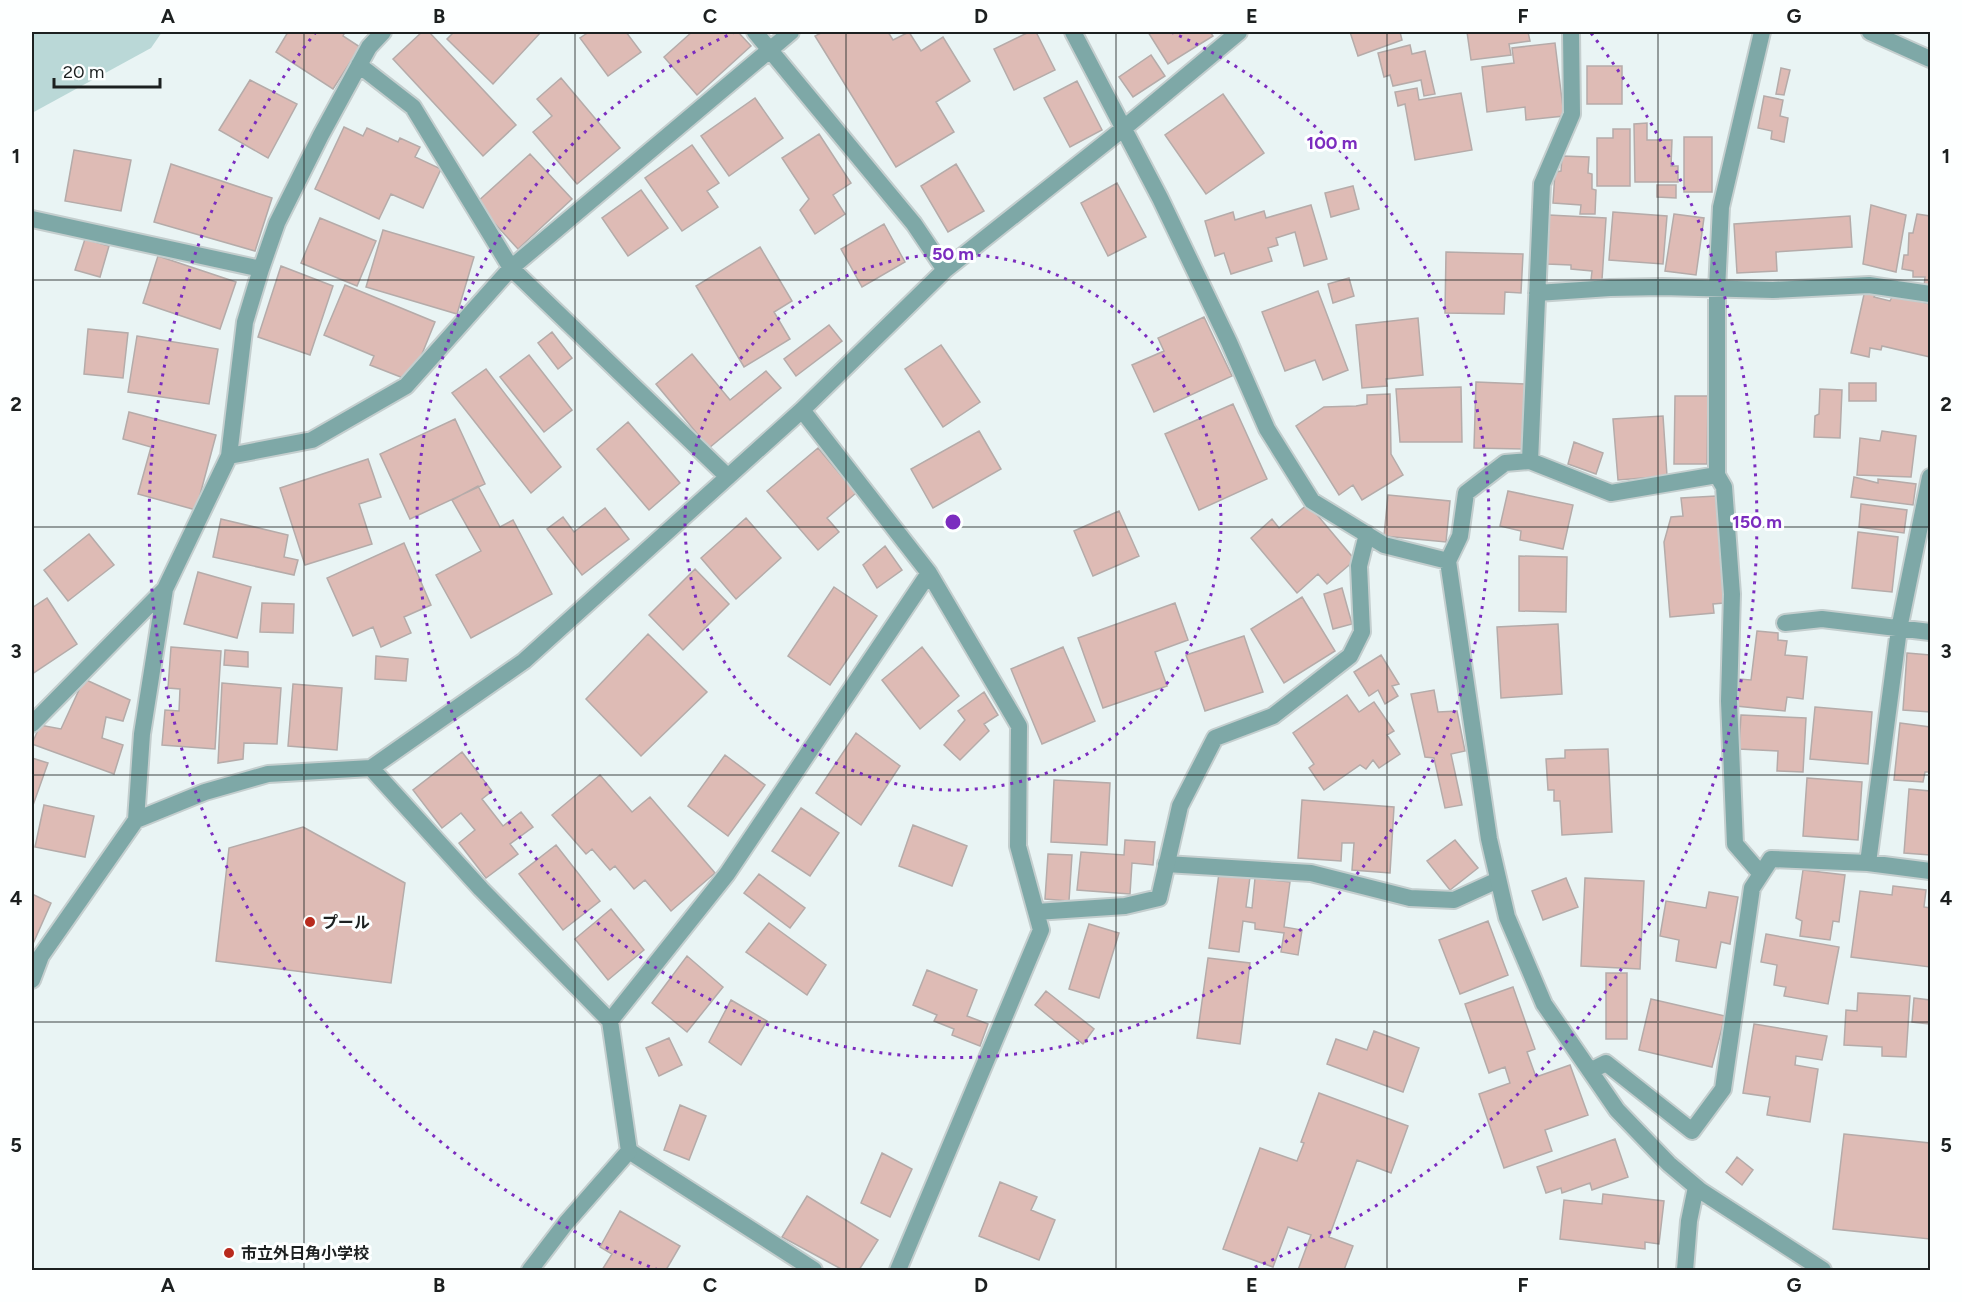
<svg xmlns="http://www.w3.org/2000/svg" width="1962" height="1302" font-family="Figtree,'Noto Sans JP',sans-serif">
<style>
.green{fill:#bad8d7}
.building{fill:#debbb5;stroke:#b5aba9;stroke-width:1.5}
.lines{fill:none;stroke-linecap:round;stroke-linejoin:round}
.service-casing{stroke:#c4cece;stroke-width:20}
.minor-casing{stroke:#c4cece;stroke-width:20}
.service{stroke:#7ea8a7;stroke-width:16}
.minor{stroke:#7ea8a7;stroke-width:16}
.grid{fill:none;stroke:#1c2020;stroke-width:1.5;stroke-opacity:0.55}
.ring{fill:none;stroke:#7b2cbf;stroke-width:3;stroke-dasharray:3 6}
.poi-dot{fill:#b82a1d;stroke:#fdffff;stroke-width:2}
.labels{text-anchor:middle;stroke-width:6;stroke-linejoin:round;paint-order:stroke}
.poi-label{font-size:16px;font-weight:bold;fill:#1c2020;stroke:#fdffff;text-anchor:start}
.centre{fill:#7b2cbf;stroke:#fdffff;stroke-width:3}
.ring-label{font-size:18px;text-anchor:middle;font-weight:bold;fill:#7b2cbf;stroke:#fdffff;stroke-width:6;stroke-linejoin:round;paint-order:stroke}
.neatline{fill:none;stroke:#1c2020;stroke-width:2}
.grid-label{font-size:20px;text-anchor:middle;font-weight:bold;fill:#1c2020}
</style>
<rect width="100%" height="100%" fill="#e9f4f4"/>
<path class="green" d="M32,32H162L151,48L32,113Z"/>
<path class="building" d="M288,32H345L343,36L360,47L333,89L276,52Z
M422,32H429L516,125L483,156L393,59Z
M454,32H541L493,84L447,39Z
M589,32H626L641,52L608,76L580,38Z
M692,32H738L751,46L697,95L664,57Z
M823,32H888L893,40L909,32L921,51L943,37L970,81L936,102L954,132L896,167L815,36Z
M1029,32H1036L1055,70L1014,90L994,49Z
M1148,32H1210L1213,36L1168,64Z
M1350,32H1400L1402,40L1358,56Z
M1467,32H1531H1528L1530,41L1509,44L1511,55L1471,60Z
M1555,43L1564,116L1526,120L1525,107L1487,112L1482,67L1514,63L1512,48Z
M1410,45L1412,54L1425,51L1435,94L1424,96L1421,80L1393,86L1390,75L1384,77L1378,53Z
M1151,55L1165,76L1133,97L1119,77Z
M1587,66H1622V104H1587Z
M1781,68L1790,70L1784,95L1776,94Z
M561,78L620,148L577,184L533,132L552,116L537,99Z
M250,80L297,104L268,158L219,130Z
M1077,81L1102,130L1070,147L1044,98Z
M1417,88L1419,100L1461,93L1472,150L1415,160L1405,104L1398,106L1395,92Z
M1223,94L1264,153L1206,194L1165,135Z
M1764,96L1783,100L1780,116L1788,118L1784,142L1771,139L1772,131L1758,128Z
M755,98L783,138L729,176L701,136Z
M1647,123V140H1672L1671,166H1678V182H1635L1634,124Z
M344,127L363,136L367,128L398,142L400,138L420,147L415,157L441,169L423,208L391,194L379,219L315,189Z
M1613,129H1630V186H1597V138H1613Z
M819,134L851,183L833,195L845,214L815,234L800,210L809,199L782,158Z
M1684,137H1712V192H1684Z
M692,145L719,183L707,191L718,207L682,231L645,178Z
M74,150L131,160L121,211L65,201Z
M530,154L572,199L518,249L476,203Z
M1562,156L1589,157L1588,173L1592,174V189L1596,190L1595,214H1580L1581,205L1553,203L1555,172L1561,171Z
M171,164L272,198L255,251L154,222Z
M956,164L984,211L948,232L921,186Z
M1117,183L1146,237L1108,256L1081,203Z
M1657,185H1676V198L1657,197Z
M1353,186L1359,209L1331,217L1325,193Z
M641,190L668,228L628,256L602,218Z
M1311,205L1327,259L1304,266L1295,232L1276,238L1278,245L1268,248L1272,261L1231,274L1224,253L1215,256L1205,221L1233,212L1235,220L1264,211L1266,218Z
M1871,205L1906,215L1896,272L1863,264Z
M1613,212L1667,216L1663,264L1609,260Z
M1674,214L1704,218L1696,275L1665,271Z
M1917,214L1930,216V287H1924L1925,277H1913V271L1902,269L1904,255H1908L1909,233H1913Z
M1549,215L1606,218L1602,280H1591L1592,271L1571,269V265L1547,264Z
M1850,216L1852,247L1776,252L1777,271L1737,273L1734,224Z
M320,218L376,241L357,286L301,263Z
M884,224L905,262L862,287L841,249Z
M383,230L474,257L457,314L366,287Z
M85,239L109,246L100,277L75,270Z
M760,247L792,301L774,312L790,339L744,367L696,286Z
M1446,252L1523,254L1521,293L1505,292L1504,314L1445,313Z
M158,256L236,282L220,329L143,303Z
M281,266L333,286L310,355L258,337Z
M1349,278L1354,296L1333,303L1328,284Z
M345,285L435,322L411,381L370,365L374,356L324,335Z
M1865,290L1876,293L1874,297L1890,301L1893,295L1930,304V357L1882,346L1881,350L1870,348L1869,357L1851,353Z
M1318,291L1348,370L1323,380L1315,360L1285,371L1262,312Z
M1204,317L1232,376L1154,412L1132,365L1164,351L1158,338Z
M1418,318L1423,375L1386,379L1387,386L1362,388L1356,325Z
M829,325L842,341L796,376L784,359Z
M88,329L128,333L123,378L84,374Z
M552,332L572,358L558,369L538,343Z
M137,336L218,349L209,404L128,392Z
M941,345L980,402L943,427L905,369Z
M692,354L730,400L766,371L781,388L709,448L656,384Z
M529,355L572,410L544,432L500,377Z
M486,369L561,467L531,493L452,393Z
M1476,382L1525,384L1523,449L1474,448Z
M1849,383H1876V401H1849Z
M1461,387L1462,442H1400L1396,389Z
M1820,389L1842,390L1840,438L1814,437L1815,416L1819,414Z
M1390,394L1391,454L1403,475L1362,500L1353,485L1339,495L1296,426L1324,407L1356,406L1367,404V395Z
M1675,396H1708L1707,464H1674Z
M1233,404L1267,479L1199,510L1165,434Z
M129,412L216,435L196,510L138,494L151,447L123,439Z
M1663,416L1667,476L1618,480L1613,419Z
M455,419L485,484L410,519L380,454Z
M628,422L680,483L649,510L597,449Z
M979,431L1001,469L933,508L911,469Z
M1882,431L1916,436L1911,477L1857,475L1860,438L1880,441Z
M1574,442L1603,453L1596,474L1568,464Z
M818,448L856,493L827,518L839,532L818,550L767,491Z
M368,459L381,497L359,504L372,544L305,565L280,488Z
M1854,477L1878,483V479L1916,484L1913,505L1851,497Z
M478,486L500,527L513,520L552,594L471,638L436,575L481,551L452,500Z
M1508,491L1573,505L1563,549L1520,540L1521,531L1500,526Z
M1388,495L1450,501L1446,542L1384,536Z
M1716,496L1724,603L1713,604L1714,613L1670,617L1664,542L1671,517L1683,516L1681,498Z
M1308,504L1355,560L1327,584L1318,574L1297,593L1251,538L1272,519L1279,528Z
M1861,504L1907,510L1904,533L1859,527Z
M605,508L629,539L582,575L547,529L563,517L574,532Z
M1119,511L1139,556L1093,576L1074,531Z
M746,518L781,558L736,599L701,558Z
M221,519L288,535L284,557L298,560L294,575L213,557Z
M1858,532L1898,537L1892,592L1852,588Z
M89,534L114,565L68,601L44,570Z
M404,543L431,605L404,617L411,633L381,647L373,627L353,636L327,578Z
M885,546L902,570L877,588L863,565Z
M1519,556L1567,557L1566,612L1519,611Z
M695,569L729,604L683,650L649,615Z
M198,572L251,587L237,638L184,624Z
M834,587L877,616L830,685L788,656Z
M1342,588L1352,624L1333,629L1324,594Z
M1302,597L1335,651L1284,683L1251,629Z
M47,598L77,644L32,674V608Z
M262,603L294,604L293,633L260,632Z
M1175,603L1188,640L1155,652L1167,686L1103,708L1078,638Z
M1558,624L1562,694L1501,698L1497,627Z
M1757,631L1778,633V640L1787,641L1785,655L1807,657L1803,699L1787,697L1785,711L1736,706L1739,679L1751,680Z
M648,634L707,692L641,756L586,699Z
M1244,636L1263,692L1205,711L1186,655Z
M171,647L221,651L215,749L162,745L165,710L179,711L180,689L168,688Z
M922,647L959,696L920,729L882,680Z
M1063,647L1095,721L1042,744L1011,669Z
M225,650L248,652V667L224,665Z
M1907,653L1930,655V712L1903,710Z
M1381,655L1399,684L1392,686L1398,696L1385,704L1378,690L1369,696L1354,672Z
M376,656L408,659L406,681L375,679Z
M84,679L130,700L123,721L106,717L102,738L123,745L114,774L32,744L40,725L61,729Z
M222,683L281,688L277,744L244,743L243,759L218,763Z
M293,684L342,688L337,750L288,746Z
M1434,690L1438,712L1457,711L1465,751L1451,754L1462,805L1445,808L1434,758L1425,757L1411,694Z
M984,692L998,715L984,724L989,731L960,760L944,745L965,720L958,711Z
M1347,695L1359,712L1374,702L1394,731L1387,735L1400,754L1379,768L1373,760L1366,769L1360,765L1324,790L1309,768L1314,764L1293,733Z
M1815,707L1872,712L1868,764L1810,759Z
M1741,715L1806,718L1803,772L1777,771L1778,751L1739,749Z
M1900,723L1930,727V772H1925L1923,782L1894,780Z
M856,733L900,766L861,825L816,793Z
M1608,749L1612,832L1562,835L1560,801H1554V790H1548L1546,759L1565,758V750Z
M462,752L492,791L482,799L503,826L521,812L533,827L510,844L518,854L486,878L459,843L475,830L461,813L442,828L413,790Z
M725,755L765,785L728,836L688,806Z
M32,758L48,763L32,808Z
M600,775L632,812L650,797L715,873L671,911L645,880L634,889L615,866L610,870L592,849L586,854L552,815Z
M1807,778L1862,782L1858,840L1803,836Z
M1054,780L1110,783L1107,845L1051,842Z
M1909,789L1930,791V855L1904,853Z
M1302,800L1394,807L1390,873L1352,870L1354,843H1342L1341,861L1298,858Z
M44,805L94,816L85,857L35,847Z
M801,808L839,833L810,876L772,851Z
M913,825L967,846L952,886L899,866Z
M303,827L405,883L391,983L216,961L229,848Z
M1125,840L1155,842L1153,865L1132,863L1130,894L1077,890L1081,852L1124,855Z
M1455,840L1478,868L1450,890L1427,861Z
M556,845L600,901L563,930L519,874Z
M1048,854L1072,855L1069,901L1045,899Z
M1803,870L1845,875L1839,922L1833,921L1830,940L1800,936L1802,921L1796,918Z
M1219,873L1250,877L1246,907L1252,908L1255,878L1290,882L1284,927L1302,930L1298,955L1281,952L1284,933L1255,929V923L1243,921L1239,952L1209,948Z
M759,874L805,908L790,928L744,893Z
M1566,878L1578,907L1543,920L1532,891Z
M1585,878L1644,881L1640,969L1581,966Z
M1893,886L1926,890L1924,907L1930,908V967L1851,957L1860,891L1892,895Z
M1709,892L1738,897L1730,944L1721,942L1716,968L1676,961L1679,940L1660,936L1666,901L1706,908Z
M32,894L51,903L32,946Z
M611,909L644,950L608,980L575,939Z
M1488,921L1508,975L1460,994L1439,940Z
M769,923L826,965L807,995L746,952Z
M1089,924L1119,933L1099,998L1069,989Z
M1766,934L1839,947L1828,1004L1784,996L1786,987L1774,985L1777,965L1761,962Z
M687,956L723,987L687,1032L652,1003Z
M1208,958L1250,963L1240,1044L1197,1038Z
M927,970L977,990L967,1016L988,1024L980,1046L952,1035L954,1029L934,1021L937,1015L913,1005Z
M1606,973H1627V1039H1606Z
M1513,987L1535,1049L1527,1052L1536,1077L1570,1065L1588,1115L1545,1130L1552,1151L1504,1168L1479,1094L1510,1083L1505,1067L1489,1073L1465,1004Z
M1046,991L1094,1029L1083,1044L1035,1005Z
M1858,993L1910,996L1906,1057L1882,1056V1047L1844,1045L1846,1010L1857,1011Z
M1914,998L1930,1000L1929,1024L1912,1022Z
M1651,999L1725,1016L1712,1067L1639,1050Z
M731,1000L767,1021L741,1065L709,1042Z
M1754,1024L1827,1036L1822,1060L1796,1056L1795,1065L1818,1069L1810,1122L1767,1115L1770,1097L1743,1093Z
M1374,1031L1419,1048L1403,1092L1327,1064L1336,1039L1367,1050Z
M669,1038L682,1065L659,1076L646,1048Z
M1319,1093L1408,1126L1391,1173L1357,1160L1329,1237L1353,1246L1344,1270H1298L1311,1235L1288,1227L1273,1267L1223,1249L1260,1148L1297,1161L1304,1143L1301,1142Z
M680,1105L706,1116L689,1160L664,1150Z
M1844,1134L1930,1143V1239L1833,1229Z
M1615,1139L1628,1177L1592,1190L1590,1183L1562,1193L1561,1188L1546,1193L1537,1167Z
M882,1153L912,1169L890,1217L861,1203Z
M1737,1157L1753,1170L1742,1185L1726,1172Z
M1000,1182L1037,1197L1031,1210L1055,1220L1039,1260L979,1236Z
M1603,1194L1664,1201L1659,1244L1645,1242V1249L1560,1239L1564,1200L1602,1204Z
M807,1196L878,1240L859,1270H843L782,1237Z
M620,1211L680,1246L666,1270H602L612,1254L600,1247Z"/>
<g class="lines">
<g class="service-casing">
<path id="service" d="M1166,864L1311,873L1410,898L1454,900L1498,880
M629,1151L814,1270"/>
</g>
<g class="minor-casing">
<path id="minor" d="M755,32L914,224L945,270
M1073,32L1160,198L1229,342L1267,429L1312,501L1384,545L1448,561L1489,839L1507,917L1544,1004L1617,1110L1669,1164L1701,1191L1823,1270
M1870,32L1930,59
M359,65L413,107L511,268L791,32
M32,219L261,269
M1537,293L1610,288L1662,287L1773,290L1869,285L1930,294
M802,410L929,573L1019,726L1018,846L1041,930L898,1270
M229,456L312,440L406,386L511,268L727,476
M1530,461L1611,493L1717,475V290L1721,207L1762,32
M1717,475L1724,487L1732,594L1729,701L1735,844L1761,874
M1448,561L1460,536L1466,493L1505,463L1530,461L1542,184L1572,114L1571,32
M1785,623L1822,619L1930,632
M32,724L165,589
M371,768L524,661L802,410L945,270L1124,128L1239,32
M136,820L142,734L165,589L229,456L245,322L261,269L277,223L321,135L369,47L383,32
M1868,863L1899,629L1930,477
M1036,912L1125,906L1159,898L1180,806L1215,738L1273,716L1350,656L1362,632L1359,566L1367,534
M32,980L41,956L136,820L205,792L268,774L371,768L481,889L610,1021L629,1151L566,1223L530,1270
M610,1021L727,874L929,573
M1590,1071L1606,1063L1692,1131L1723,1089L1752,888L1771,859L1868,863L1930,871
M1685,1270L1689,1221L1696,1187"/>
</g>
<use href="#service" class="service"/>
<use href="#minor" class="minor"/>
</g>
<path class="grid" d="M304,32V1270M575,32V1270M846,32V1270M1116,32V1270M1387,32V1270M1658,32V1270M32,280H1930M32,527H1930M32,775H1930M32,1022H1930"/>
<g class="ring">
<circle cx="953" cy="522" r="268"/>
<path d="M1171 32A536 536 0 1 1 735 32"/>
<path d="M658 1270A804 804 0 0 1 315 33M1591 33A804 804 0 0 1 1248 1270"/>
</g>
<g class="poi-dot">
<circle cx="310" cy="922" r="6"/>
<circle cx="229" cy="1253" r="6"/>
</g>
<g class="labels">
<g class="poi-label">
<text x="322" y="928">プール</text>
<text x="241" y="1259">市立外日角小学校</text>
</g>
</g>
<circle cx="953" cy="522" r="9" class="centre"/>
<g class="ring-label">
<text x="1332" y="149">100 m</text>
<text x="953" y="260">50 m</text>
<text x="1757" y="528">150 m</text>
</g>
<rect width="1962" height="1302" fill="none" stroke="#fdffff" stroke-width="66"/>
<path d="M54 78v9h106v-9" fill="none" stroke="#1c2020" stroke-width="3"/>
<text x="63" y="78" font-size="18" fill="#1c2020" stroke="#fdffff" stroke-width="4.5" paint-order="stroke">20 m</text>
<rect x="33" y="33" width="1896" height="1236" class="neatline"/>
<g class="grid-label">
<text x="168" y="23">A</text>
<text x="439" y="23">B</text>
<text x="710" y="23">C</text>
<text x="981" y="23">D</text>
<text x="1252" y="23">E</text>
<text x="1523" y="23">F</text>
<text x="1794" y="23">G</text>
<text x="16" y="163">1</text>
<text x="1946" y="163">1</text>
<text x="16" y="411">2</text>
<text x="1946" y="411">2</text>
<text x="16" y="658">3</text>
<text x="1946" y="658">3</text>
<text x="16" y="905">4</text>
<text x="1946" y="905">4</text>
<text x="16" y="1152">5</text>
<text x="1946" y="1152">5</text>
<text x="168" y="1292">A</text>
<text x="439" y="1292">B</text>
<text x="710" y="1292">C</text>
<text x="981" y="1292">D</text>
<text x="1252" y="1292">E</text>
<text x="1523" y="1292">F</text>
<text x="1794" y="1292">G</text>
</g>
</svg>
